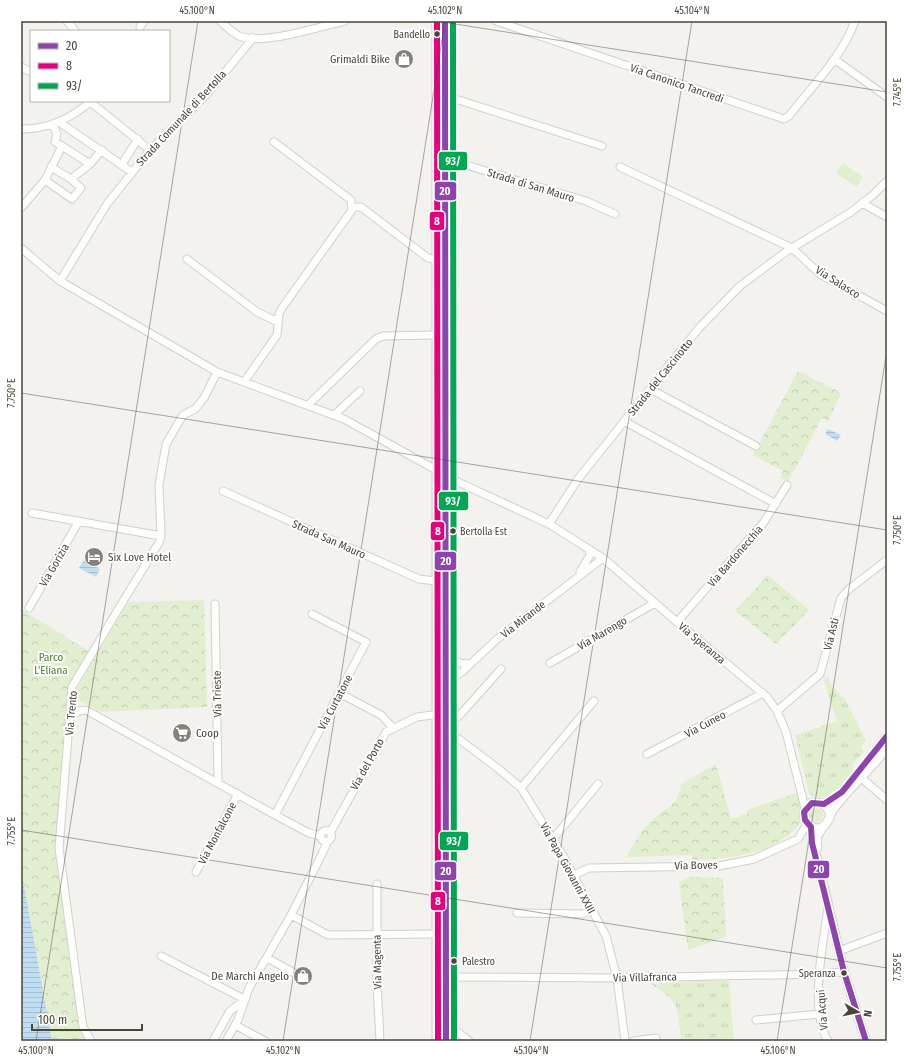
<svg xmlns="http://www.w3.org/2000/svg" width="908" height="1062" font-family="'Fira Sans Condensed',sans-serif">
<style>
.grass{fill:url(#grass-tufts)}
.park{fill:url(#park-crowns)}
.garden{fill:#e1eecf}
.water{fill:url(#water-rules)}
.lines{fill:none;stroke-linecap:round;stroke-linejoin:round}
.minor-casing{stroke:#d2d0cb;stroke-width:9}
.tertiary-casing{stroke:#d2d0cb;stroke-width:10}
.secondary-casing{stroke:#d3cfc5;stroke-width:11}
.minor{stroke:#fdfdfc;stroke-width:7}
.tertiary{stroke:#fdfdfc;stroke-width:8}
.secondary{stroke:#f7f6f1;stroke-width:9}
.bus-1-casing{stroke:#fff;stroke-width:9}
.bus-2-casing{stroke:#fff;stroke-width:9}
.bus-3-casing{stroke:#fff;stroke-width:9}
.bus-1{stroke:#8e44ad;stroke-width:6}
.bus-2{stroke:#e5007d;stroke-width:6}
.bus-3{stroke:#00a651;stroke-width:6}
.ticks{fill:none;stroke:#4b4439;stroke-width:1;stroke-opacity:0.45}
.bus-dot{fill:#4b4439;stroke:#fff;stroke-width:1.5}
.labels{text-anchor:middle;stroke-width:4;stroke-linejoin:round;paint-order:stroke}
.bus-label{font-size:10px;fill:#4b4439;stroke:#fff;text-anchor:end}
.poi-label{font-size:11px;fill:#4b4439;stroke:#fff;text-anchor:end}
.street-label{font-size:11px;fill:#4b4439;stroke:#fff}
.park-label{font-size:11px;fill:#4a7f2a;stroke:#fff}
.line-badge{stroke:#fff;stroke-width:1.5}
.badge-label{font-size:11px;text-anchor:middle;font-weight:bold;fill:#fff}
.neatline{fill:none;stroke:#4b4439;stroke-width:1.5}
.ticks-label{font-size:10px;text-anchor:middle;fill:#4b4439}
</style>
<defs>
<pattern id="grass-tufts" width="24" height="20" patternUnits="userSpaceOnUse"><rect width="24" height="20" fill="#e1eecf"/><path d="M3 7l-1-3M5 7V3M7 7l1-3M15 17l-1-3M17 17v-4M19 17l1-3" fill="none" stroke="#c3cdb2"/></pattern>
<pattern id="park-crowns" width="20" height="18" patternUnits="userSpaceOnUse"><rect width="20" height="18" fill="#e1eecf"/><path d="M2 6a3 3 0 1 1 6 0M12 15a3 3 0 1 1 6 0" fill="none" stroke="#c3cdb2"/></pattern>
<pattern id="water-rules" width="6" height="5" patternUnits="userSpaceOnUse"><rect width="6" height="5" fill="#c0ddf1"/><path d="M0 2.5h6" fill="none" stroke="#a6bfcf"/></pattern>
</defs>
<rect width="100%" height="100%" fill="#f4f2ee"/>
<path class="grass" d="M828,676L831,685L845,699L866,740L861,747L864,751L852,765L853,772L837,789L825,797L812,796L809,793L795,735L838,721L828,696L824,679Z
M809 815a7 7 0 1 1 14 0a7 7 0 1 1-14 0Z
M707,980L729,981L734,1041H681C678,1008 681,1003 651,984V982L656,985C673,980 689,983 707,980Z"/>
<path class="park" d="M798,371L836,390L841,394L828,421L822,418L788,482L780,478L783,471L753,455Z
M768,575L809,610L776,644L735,611Z
M204,600L207,707L101,712L82,702L77,697L78,687L128,602Z
M21,609L92,653L72,687L59,848L79,1030L86,1041H52L21,869Z
M716,764L731,819L747,814V810L796,793L801,805L800,815L801,822C777,855 729,859 692,860V855L626,857C634,844 640,831 651,821C666,805 676,811 681,784Z
M689,877L723,878L726,937L688,950L679,882Z"/>
<path class="garden" d="M843,163L863,177L857,187L836,173Z"/>
<path class="water" d="M828,429L841,435L837,441L825,434Z
M84,560L100,569L96,577L79,568Z
M21,869L52,1041H21Z"/>
<g class="lines">
<g class="minor-casing">
<path id="minor" d="M67,21L75,31
M220,21C226,26 234,35 242,37C268,44 318,27 345,21
M496,21L784,119L789,116C812,86 842,57 855,21
M140,27L144,21
M834,59L887,97
M21,67L31,72
M446,96L602,146
M89,101L150,150
M59,122L132,172
M21,129C48,129 71,119 91,101
M62,146L90,164
M446,159L586,201L615,214
M122,164L138,139
M620,167L792,248L820,274L887,311
M71,179L90,164L102,150
M45,180L72,199L81,188L71,179L51,167
M862,203L887,217
M352,207H361L428,258L441,260
M21,208L45,180L62,146L55,142L57,134L53,125
M21,248L60,281L217,372L344,419L458,482L549,524L603,558L677,622L767,697L777,711L786,732L805,808
M187,259L257,312L278,322
M60,281L107,204L150,150L207,94L253,38
M244,382L277,335L279,314L282,308L352,210L351,200L274,142
M650,389L756,446
M308,405L376,339L383,336L436,335
M334,415L360,391
M624,421L776,504
M223,491L419,579L436,581
M32,513L161,536L160,541L119,608L72,687L59,848L83,1027L91,1041
M549,524L578,479L699,328L740,286L787,251L851,212L873,195L887,181
M161,536L159,485L166,444L183,415L195,409L204,398L217,372
M580,572L590,555L589,549
M215,604L218,783
M29,608L79,521
M677,622L764,522L787,485
M447,651C454,661 458,664 470,664
M550,663L655,603
M443,684L462,672L496,640L603,558
M339,693L381,715L393,728
M777,711L820,674L841,598L849,589L887,560
M70,718L78,711L86,710L275,815L309,833L320,836
M447,719L459,716L501,669
M446,736L459,739L500,770L521,788L562,854L606,936L617,978L625,1041
M647,754L763,693
M858,775L887,800
M521,788L594,701
M275,815L366,642L312,614
M320.5 836a5.5 5.5 0 1 1 11 0a5.5 5.5 0 1 1-11 0Z
M330,833L386,732L417,717L440,714
M553,839L598,784
M196,872L238,794
M574,875L589,868L719,866L754,859L798,839L807,824
M377,884V982L380,1041
M517,913L583,914L591,910
M291,915L328,935L437,934
M839,951L887,933
M161,956L244,999
M267,958L298,975
M446,977L617,978L819,974L844,972
M756,1020L820,1014
M235,1025L265,1041
M446,1027L453,1028L469,1041
M213,1041L230,1011L243,1001
M226,1041L238,1020L249,988L291,915L322,854L326,845V842
M634,1041L656,1038
M828,1041C809,1011 823,943 828,908"/>
</g>
<g class="tertiary-casing">
<path id="tertiary" d="M854,780L887,736
M824,804L842,793
M830,816C829,806 822,801 811,803L804,812C803,823 814,833 824,826C830,821 830,812 835,807C851,786 871,769 887,748
M811,827L812,843L817,858L844,972L866,1041
M817,849V837L823,826"/>
</g>
<g class="secondary-casing">
<path id="secondary" d="M437,21V1041
M445,21L446,1041"/>
</g>
<use href="#minor" class="minor"/>
<use href="#tertiary" class="tertiary"/>
<use href="#secondary" class="secondary"/>
<g class="bus-1-casing">
<path id="bus-1" d="M445,21L446,1041
M866,1041L844,972L812,843L811,827L805,820L804,812L812,803L824,804L842,792L887,736"/>
</g>
<g class="bus-2-casing">
<path id="bus-2" d="M437,21L438,1041"/>
</g>
<g class="bus-3-casing">
<path id="bus-3" d="M453,21L454,1041"/>
</g>
<use href="#bus-1" class="bus-1"/>
<use href="#bus-2" class="bus-2"/>
<use href="#bus-3" class="bus-3"/>
</g>
<path class="ticks" d="M436,21L887,92M21,393L887,530M21,830L887,968M36,1041L198,21M283,1041L445,21M530,1041L692,21M777,1041L887,350"/>
<defs>
<g id="shop-disc" transform="scale(1)"><circle r="9.5" fill="#868178" stroke="#fff"/><path d="M-5-2.5h2.3a2.7 3.5 0 0 1 5.4 0H5L5.5 6h-11ZM-1.5-2.5h3a1.5 2.3 0 0 0-3 0Z" fill="#fff"/></g>
<g id="hotel-disc" transform="scale(1)"><circle r="9.5" fill="#868178" stroke="#fff"/><path d="M-6-4.5h1.5V1H6V5H4.5V3h-9V5H-6ZM-4 0a1.8 1.8 0 1 1 3.6 0ZM.5 0V-2.5h3Q6-2.5 6 0Z" fill="#fff"/></g>
<g id="supermarket-disc" transform="scale(1)"><circle r="9.5" fill="#868178" stroke="#fff"/><path d="M-6-5.5h2.5l.6 2H6L4.5 2H-2.5L-4.4-4H-6ZM-1.5 3.2a1.3 1.3 0 1 0 .1 0ZM3 3.2a1.3 1.3 0 1 0 .1 0Z" fill="#fff"/></g>
</defs>
<g fill-rule="evenodd">
<use href="#shop-disc" x="404" y="59"/>
<use href="#hotel-disc" x="94" y="557"/>
<use href="#supermarket-disc" x="182" y="733"/>
<use href="#shop-disc" x="303" y="976"/>
</g>
<g class="bus-dot">
<circle cx="437" cy="34" r="3.5"/>
<circle cx="453" cy="531" r="3.5"/>
<circle cx="454" cy="961" r="3.5"/>
<circle cx="844" cy="973" r="3.5"/>
</g>
<g class="labels">
<g class="bus-label">
<text x="430" y="38">Bandello</text>
<text x="460" y="535" text-anchor="start">Bertolla Est</text>
<text x="462" y="965" text-anchor="start">Palestro</text>
<text x="836" y="977">Speranza</text>
</g>
<g class="poi-label">
<text x="390" y="63">Grimaldi Bike</text>
<text x="108" y="561" text-anchor="start">Six Love Hotel</text>
<text x="196" y="737" text-anchor="start">Coop</text>
<text x="289" y="980">De Marchi Angelo</text>
</g>
<g class="street-label">
<text transform="translate(677 83) rotate(19)" y="4">Via Canonico Tancredi</text>
<text transform="translate(181 118) rotate(-47)" y="4">Strada Comunale di Bertolla</text>
<text transform="translate(531 185) rotate(17)" y="4">Strada di San Mauro</text>
<text transform="translate(838 282) rotate(32)" y="4">Via Salasco</text>
<text transform="translate(660 377) rotate(-51)" y="4">Strada del Cascinotto</text>
<text transform="translate(329 539) rotate(24)" y="4">Strada San Mauro</text>
<text transform="translate(735 556) rotate(-49)" y="4">Via Bardonecchia</text>
<text transform="translate(54 565) rotate(-60)" y="4">Via Gorizia</text>
<text transform="translate(523 619) rotate(-38)" y="4">Via Mirande</text>
<text transform="translate(602 633) rotate(-30)" y="4">Via Marengo</text>
<text transform="translate(831 634) rotate(-76)" y="4">Via Asti</text>
<text transform="translate(702 643) rotate(40)" y="4">Via Speranza</text>
<text transform="translate(217 694) rotate(-91)" y="4">Via Trieste</text>
<text transform="translate(335 702) rotate(-62)" y="4">Via Curtatone</text>
<text transform="translate(71 713) rotate(-85)" y="4">Via Trento</text>
<text transform="translate(705 724) rotate(-28)" y="4">Via Cuneo</text>
<text transform="translate(367 764) rotate(-61)" y="4">Via del Porto</text>
<text transform="translate(217 833) rotate(-62)" y="4">Via Monfalcone</text>
<text transform="translate(696 865) rotate(-1)" y="4">Via Boves</text>
<text transform="translate(568 868) rotate(61)" y="4">Via Papa Giovanni XXIII</text>
<text transform="translate(377 962) rotate(-91)" y="4">Via Magenta</text>
<text transform="translate(645 977) rotate(-1)" y="4">Via Villafranca</text>
<text transform="translate(822 1010) rotate(-95)" y="4">Via Acqui</text>
</g>
<g class="park-label">
<text x="51" y="661">Parco<tspan x="51" dy="13">L'Eliana</tspan></text>
</g>
</g>
<g class="line-badge">
<rect x="438" y="151" width="30" height="20" rx="4" fill="#00a651"/>
<rect x="434" y="181" width="23" height="20" rx="4" fill="#8e44ad"/>
<rect x="429" y="211" width="16" height="20" rx="4" fill="#e5007d"/>
<rect x="438" y="491" width="31" height="20" rx="4" fill="#00a651"/>
<rect x="430" y="521" width="15" height="20" rx="4" fill="#e5007d"/>
<rect x="434" y="551" width="23" height="20" rx="4" fill="#8e44ad"/>
<rect x="439" y="831" width="30" height="20" rx="4" fill="#00a651"/>
<rect x="807" y="860" width="23" height="19" rx="4" fill="#8e44ad"/>
<rect x="434" y="861" width="23" height="20" rx="4" fill="#8e44ad"/>
<rect x="430" y="891" width="16" height="20" rx="4" fill="#e5007d"/>
</g>
<g class="badge-label">
<text x="453" y="165">93/</text>
<text x="445" y="195">20</text>
<text x="437" y="225">8</text>
<text x="453" y="505">93/</text>
<text x="438" y="535">8</text>
<text x="446" y="565">20</text>
<text x="454" y="845">93/</text>
<text x="819" y="873">20</text>
<text x="446" y="875">20</text>
<text x="438" y="905">8</text>
</g>
<rect width="908" height="1062" fill="none" stroke="#ffffff" stroke-width="44"/>
<rect x="30" y="30" width="140" height="72" fill="#ffffff" stroke="#b7b4b0"/>
<rect x="38" y="43" width="20" height="6" fill="#8e44ad" stroke="#b7b4b0"/>
<text x="66" y="50" font-size="12" fill="#4b4439">20</text>
<rect x="38" y="63" width="20" height="6" fill="#e5007d" stroke="#b7b4b0"/>
<text x="66" y="70" font-size="12" fill="#4b4439">8</text>
<rect x="38" y="83" width="20" height="6" fill="#00a651" stroke="#b7b4b0"/>
<text x="66" y="90" font-size="12" fill="#4b4439">93/</text>
<g transform="translate(858 1012) rotate(99)" stroke="#ffffff" stroke-width="3" paint-order="stroke">
<path d="M0-3L7 15L0 10L-7 15Z" fill="#4b4439"/>
<text y="-6" font-size="11" font-weight="bold" text-anchor="middle" fill="#4b4439">N</text>
</g>
<path d="M32 1024v6h110v-6" fill="none" stroke="#4b4439" stroke-width="2"/>
<text x="38" y="1024" font-size="12" fill="#4b4439" stroke="#ffffff" stroke-width="3" paint-order="stroke">100 m</text>
<rect x="22" y="22" width="864" height="1018" class="neatline"/>
<g class="ticks-label">
<text x="197" y="14">45.100°N</text>
<text x="445" y="14">45.102°N</text>
<text x="692" y="14">45.104°N</text>
<text transform="translate(897 92) rotate(-90)" y="4">7.745°E</text>
<text transform="translate(11 393) rotate(-90)" y="4">7.750°E</text>
<text transform="translate(897 530) rotate(-90)" y="4">7.750°E</text>
<text transform="translate(11 831) rotate(-90)" y="4">7.755°E</text>
<text transform="translate(897 967) rotate(-90)" y="4">7.755°E</text>
<text x="36" y="1054">45.100°N</text>
<text x="283" y="1054">45.102°N</text>
<text x="531" y="1054">45.104°N</text>
<text x="778" y="1054">45.106°N</text>
</g>
</svg>
